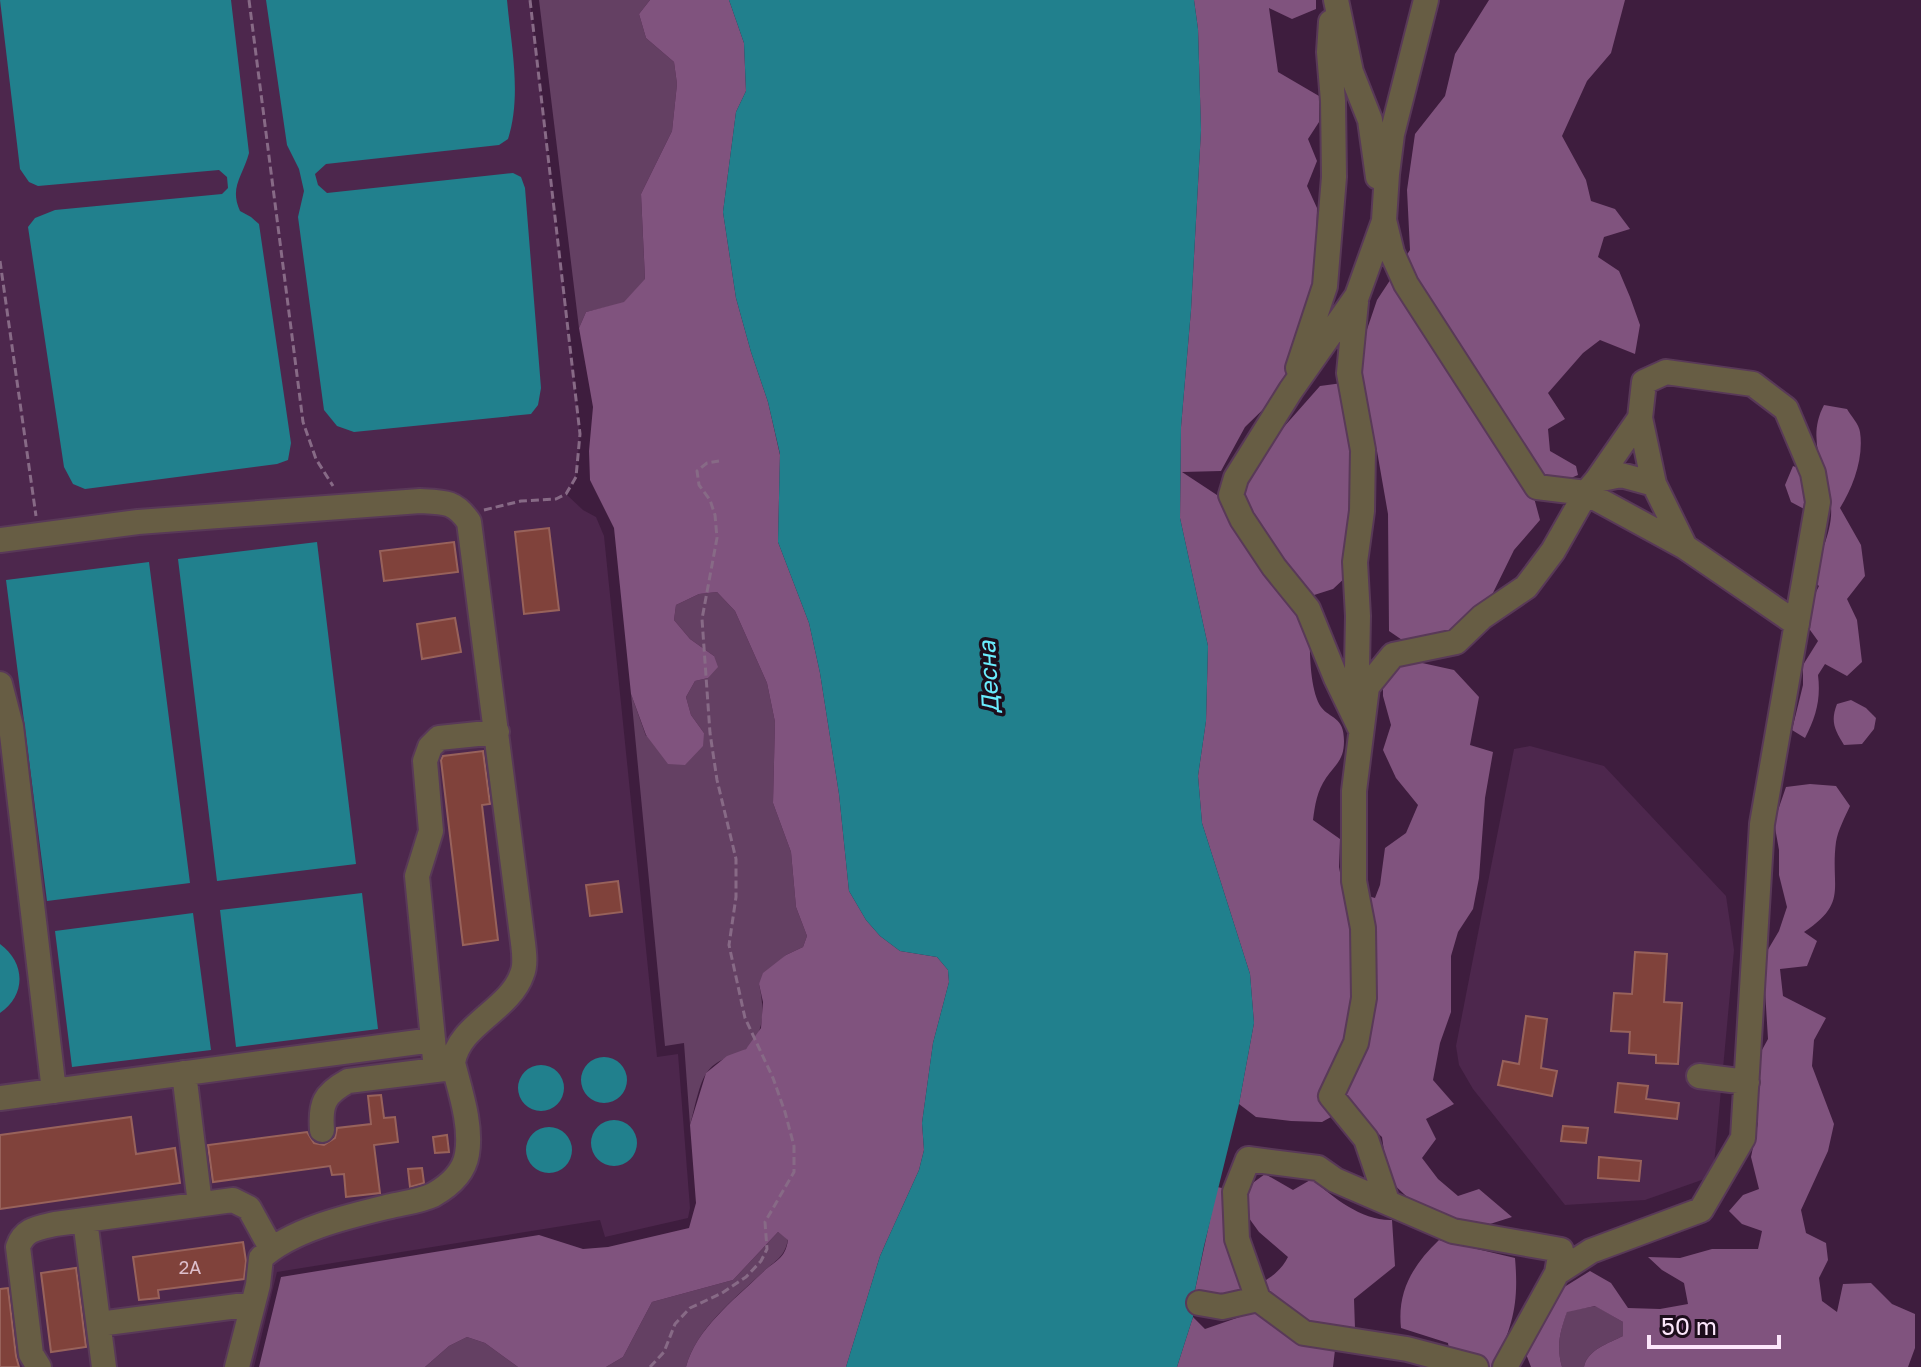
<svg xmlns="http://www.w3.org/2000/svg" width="1921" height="1367" font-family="'Golos Text',sans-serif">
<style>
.built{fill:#4d274d}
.green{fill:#644063}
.forest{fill:#80537e}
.water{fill:#21808d}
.building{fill:#80423b;stroke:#98625b;stroke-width:2}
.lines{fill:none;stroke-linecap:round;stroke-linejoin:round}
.minor-casing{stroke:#593958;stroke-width:28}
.path{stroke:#876a86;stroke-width:3;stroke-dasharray:8 4;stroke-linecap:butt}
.minor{stroke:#675d44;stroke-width:24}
.labels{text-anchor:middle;stroke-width:7;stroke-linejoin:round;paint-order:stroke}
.number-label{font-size:18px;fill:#ddbecb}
.water-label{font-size:24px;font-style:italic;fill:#6bedfe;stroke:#1d0e1c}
</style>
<rect width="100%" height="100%" fill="#3e1d3e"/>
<path class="built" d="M0,0H530L580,434L576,477L566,494L583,510L596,517L604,536L657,1057L678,1054L690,1208L688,1218L605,1237L600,1220L277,1272L254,1367H0Z
M1530,746L1604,766L1726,896L1734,950L1713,1176L1645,1200L1565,1205L1473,1089L1459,1065L1456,1046L1514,749Z"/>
<path class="green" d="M539,0H650L639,14L646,38L674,62L677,84L672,131L641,194L645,280L624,303L586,312L579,328Z
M717,592L735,611L767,683L775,722L773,803L791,852L796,907L807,936L803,947L786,955L759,984C764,1006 766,1034 746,1049C735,1057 719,1057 708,1071C699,1081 694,1112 690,1125L684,1043L665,1046L631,694L646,736L704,733L691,715L686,697L695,681L708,678L714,656L690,639L674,620L676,605L699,594Z
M778,1232L788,1239C785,1257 776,1260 763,1272C735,1298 696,1329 686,1367H606L623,1357L652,1302L733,1280Z
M1596,1306L1623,1322V1336C1609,1343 1587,1350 1584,1367H1562C1556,1346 1560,1332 1567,1311Z
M467,1337L485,1343L518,1367H425L449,1346Z"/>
<path class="forest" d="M650,0H729L744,43L746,91L736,112L723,212L736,298L751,352L768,402L780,455L778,542L809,623L820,673L839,794L849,891L866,920L880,936L900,951L937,957L948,970L949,982L933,1043L922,1123L924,1150L919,1170L880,1256L846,1367H686C696,1329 734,1300 762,1273C775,1260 785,1260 788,1240L778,1232L733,1280L652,1302L623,1357L606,1367H518L485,1343L467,1337L449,1346L425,1367H259L281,1277L539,1235L583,1249L608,1247L689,1228L696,1203L690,1125L706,1073L727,1056L746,1049L761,1028L763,1002L759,984L763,973L786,955L803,947L807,936L796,907L791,852L773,803L775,722L767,683L735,611L717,592L699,594L676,605L674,620L690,639L714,656L718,667L708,678L695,681L686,697L691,715L704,733L703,746L685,765L668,764L646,735L631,694L614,528L590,480L589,451L593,407L579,328L586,312L624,302L645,279L641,194L672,131L677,84L674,62L646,38L639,14Z
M1194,0H1316V9L1292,19L1269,8L1278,72L1319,96V122L1308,139L1317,161L1307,186L1317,208L1315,292L1278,395L1245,427L1221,471L1182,472L1220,497L1249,476L1274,438L1320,386L1350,382L1362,562L1333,589L1311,596C1310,622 1306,685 1321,707C1330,719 1344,716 1344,741C1344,760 1336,764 1326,778C1317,791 1315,805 1313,820L1340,839L1339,867L1343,889L1375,898L1380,885L1385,848L1406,833L1418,805L1396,778L1383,750L1391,725L1383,696V674L1413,661L1454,670L1479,697L1470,745L1493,752L1485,798L1479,878L1473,909L1458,932L1451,956V1012L1440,1043L1433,1080L1454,1104L1426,1119L1436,1139L1422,1158L1438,1179L1458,1196L1479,1189L1512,1217L1490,1224L1453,1220L1421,1210L1388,1179L1382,1137L1349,1107L1322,1122L1291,1121L1256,1117L1239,1104L1254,1023L1250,974L1202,823L1198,776L1206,721L1208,646L1180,518L1181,427L1191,310L1201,130L1198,29Z
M1489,0H1625L1611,53L1587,81L1562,136L1586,180L1591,201L1615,209L1630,229L1604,237L1598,257L1619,271L1630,297L1640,325L1635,354L1600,340L1583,353L1548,393L1565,419L1548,429L1550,451L1576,466L1578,475L1533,494L1540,520L1514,550L1491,597L1454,637L1408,644L1389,631L1388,514L1377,451L1365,410L1359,353L1377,300L1410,250L1407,190L1415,134L1445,96L1455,54Z
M1824,405L1847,409C1851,416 1859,424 1860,432C1864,458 1853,487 1840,508L1861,545L1865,576L1847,599L1857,620L1862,662L1847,676L1825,664L1818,675C1821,699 1816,717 1805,738L1792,730L1803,685V665L1818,641L1805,623L1811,602L1819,586L1811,579C1819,558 1833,530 1831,507C1827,471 1805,441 1824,405Z
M1793,466L1798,468L1809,494L1806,510L1791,502L1785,485Z
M1851,700L1866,708L1876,718L1874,729L1862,744L1844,745C1835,730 1830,722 1837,704Z
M1810,784L1836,786L1850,806C1845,817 1838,830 1836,842C1830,888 1849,902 1804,932L1817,941L1807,966L1780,969L1783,996L1826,1018L1814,1040L1812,1066L1834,1124L1828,1151L1801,1210L1806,1233L1826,1243L1828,1260L1819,1278L1822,1301L1837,1312L1843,1284L1871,1283L1892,1304L1915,1314V1348L1908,1367H1584C1587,1350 1609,1343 1623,1336V1322L1595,1306L1567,1312C1560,1332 1556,1346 1562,1367H1531L1526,1354L1561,1289L1590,1271L1611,1283L1628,1308L1660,1309L1688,1304L1684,1283L1662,1270L1648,1257L1680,1258L1712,1249H1758L1762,1231L1742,1224L1729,1211L1743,1195L1759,1189L1751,1157L1758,1123L1757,1059L1768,1039L1763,958L1779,931L1787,907L1779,875V850L1774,822L1786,787Z
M1265,1174L1293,1190L1312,1179C1334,1198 1362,1221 1392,1220L1395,1266L1354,1299L1355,1329L1335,1350L1333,1367H1177L1193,1317L1205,1329L1251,1313L1194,1295L1217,1187L1227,1189V1251L1245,1291C1262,1283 1279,1275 1288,1257L1259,1232L1246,1214L1250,1185Z
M1439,1240L1515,1258C1519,1304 1513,1324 1494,1367H1452L1448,1343L1401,1328C1397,1291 1413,1265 1439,1240Z"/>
<path class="water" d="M0,0H231L249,153C243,176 229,187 240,211L251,217L259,224L291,443L288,460L277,464L85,489L73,484L64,467L28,227L35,218L55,210L222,194L228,188L227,177L219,170L38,186L29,182L20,169Z
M266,0H507C511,45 522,95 508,139L499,145L326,164L315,174L318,185L327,193L513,173L521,177L525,188L541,388L538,405L531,414L354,432L337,426L324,410L298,217L304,191L299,169L287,145Z
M729,0H1194L1198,29L1201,130L1191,310L1181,427L1180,518L1208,646L1206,721L1198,776L1202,823L1250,974L1254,1023L1239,1104L1204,1246L1194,1295L1193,1317L1177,1367H846L880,1256L919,1170L924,1150L922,1123L933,1043L949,982L948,970L937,957L900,951L880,936L866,920L849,891L839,794L820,673L809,623L778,542L780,454L768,402L751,352L736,298L723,212L736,112L746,91L744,43Z
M317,542L356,864L217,881L178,559Z
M149,562L190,883L47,901L6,580Z
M362,893L378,1029L236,1047L220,910Z
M193,913L211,1050L72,1067L55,931Z
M0,944C26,963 26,995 0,1013Z
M581 1080a23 23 0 1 1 46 0a23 23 0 1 1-46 0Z
M518 1088a23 23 0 1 1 46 0a23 23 0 1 1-46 0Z
M591 1143a23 23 0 1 1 46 0a23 23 0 1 1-46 0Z
M526 1150a23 23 0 1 1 46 0a23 23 0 1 1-46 0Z"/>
<path class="building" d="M549,528L559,610L524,614L515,532Z
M454,542L458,572L384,581L380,551Z
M455,618L461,652L422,659L417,624Z
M483,751L490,804L482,805L498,940L463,945L441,760L443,756Z
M618,881L622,912L590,916L586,885Z
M1635,952L1667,954L1664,1002L1682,1003L1678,1064L1656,1063V1055L1629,1053L1630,1032L1611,1031L1614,993L1632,994Z
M1526,1016L1547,1019L1541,1068L1557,1071L1552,1096L1498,1085L1503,1061L1519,1064Z
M1618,1083L1648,1086L1646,1099L1679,1103L1677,1119L1615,1112Z
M381,1095L384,1118L395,1117L398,1142L374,1145L380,1193L346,1197L344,1174L332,1175L330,1166L213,1182L208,1145L307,1132L314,1143L324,1145L335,1138L337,1128L371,1124L368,1096Z
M131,1117L136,1154L175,1148L180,1183L0,1209V1135Z
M1563,1126L1588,1128L1586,1143L1561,1141Z
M447,1135L449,1152L435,1153L433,1137Z
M1599,1157L1641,1161L1639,1181L1598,1178Z
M422,1168L424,1183L410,1187L408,1169Z
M243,1242L246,1261L244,1279L158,1290L159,1298L139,1300L133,1257Z
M76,1268L86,1347L51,1352L41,1273Z
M8,1288L16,1356L19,1367H0V1289Z"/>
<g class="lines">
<g class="minor-casing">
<path id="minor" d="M1336,0L1351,72L1370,120L1378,177
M1426,0L1392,134L1387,174L1384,220L1392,253L1406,284L1537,487L1586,493L1685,547L1797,624
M1356,302L1349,373L1363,450L1362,511L1355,562L1358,616L1357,668L1367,687
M1298,368L1325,286L1334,177L1333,101L1329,52L1331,22
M1597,480L1640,418
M0,540L138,522L420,501C444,502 455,501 469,522L523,943C524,952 526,965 522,974C510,1010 458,1025 453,1063C460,1091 472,1125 467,1154C464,1173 449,1186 433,1195C420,1201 404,1203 391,1206C350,1216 292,1229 261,1258L258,1285L237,1367
M0,684L11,726L54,1091
M1361,730L1336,678L1308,609L1274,567L1242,519L1231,495L1236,478L1291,390L1357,296L1384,221
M436,1070L417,876L431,831L425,761L430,747L439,738L497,732
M184,1073L200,1204
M1699,1076L1747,1082
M0,1098L433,1040
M322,1130C320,1104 324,1094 348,1081L452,1068
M1387,1201L1366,1139L1331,1096L1356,1043L1364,998L1363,928L1354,881V791L1367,687L1393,655L1456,642L1482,617L1526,587L1553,551L1586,493L1597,480L1621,475L1654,484
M85,1220L104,1367
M1199,1303L1222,1307L1258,1299
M99,1324L253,1304
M39,1367L31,1354L18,1247C24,1229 38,1228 55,1224L233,1200L249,1208L271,1248
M1476,1367L1407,1349L1304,1333L1258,1299L1237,1239L1235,1192L1248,1159L1318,1168L1335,1180L1453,1231L1561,1250L1557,1273
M1505,1367L1557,1273L1591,1251L1701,1210L1743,1138L1762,824L1818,502L1813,473L1786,409L1753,384L1666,372L1644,382L1640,418L1654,484L1685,547"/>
</g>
<path class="path" d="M249,0L303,422L316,459L333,486
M0,261L36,516
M484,510L521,501L556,499L566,494L576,477L580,434L530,0
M650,1367L664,1352L675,1324L690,1308L722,1293L746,1277L761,1261L767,1249L765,1222L794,1172V1146L785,1112L773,1078L745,1018L729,945L736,897V859L717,780L710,733L702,619L717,538L715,515L710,500L699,485L697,471L707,463L719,461"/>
<use href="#minor" class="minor"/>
</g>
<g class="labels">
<g class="number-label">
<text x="190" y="1274">2А</text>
</g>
<g class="water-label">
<text transform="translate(989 677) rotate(-93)" y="8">Десна</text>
</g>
</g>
<path d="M1649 1335v12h130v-12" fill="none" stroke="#fce7fb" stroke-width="4"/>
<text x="1661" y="1335" font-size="24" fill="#fce7fb" stroke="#1d0e1c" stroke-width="6" paint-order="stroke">50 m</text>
</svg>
